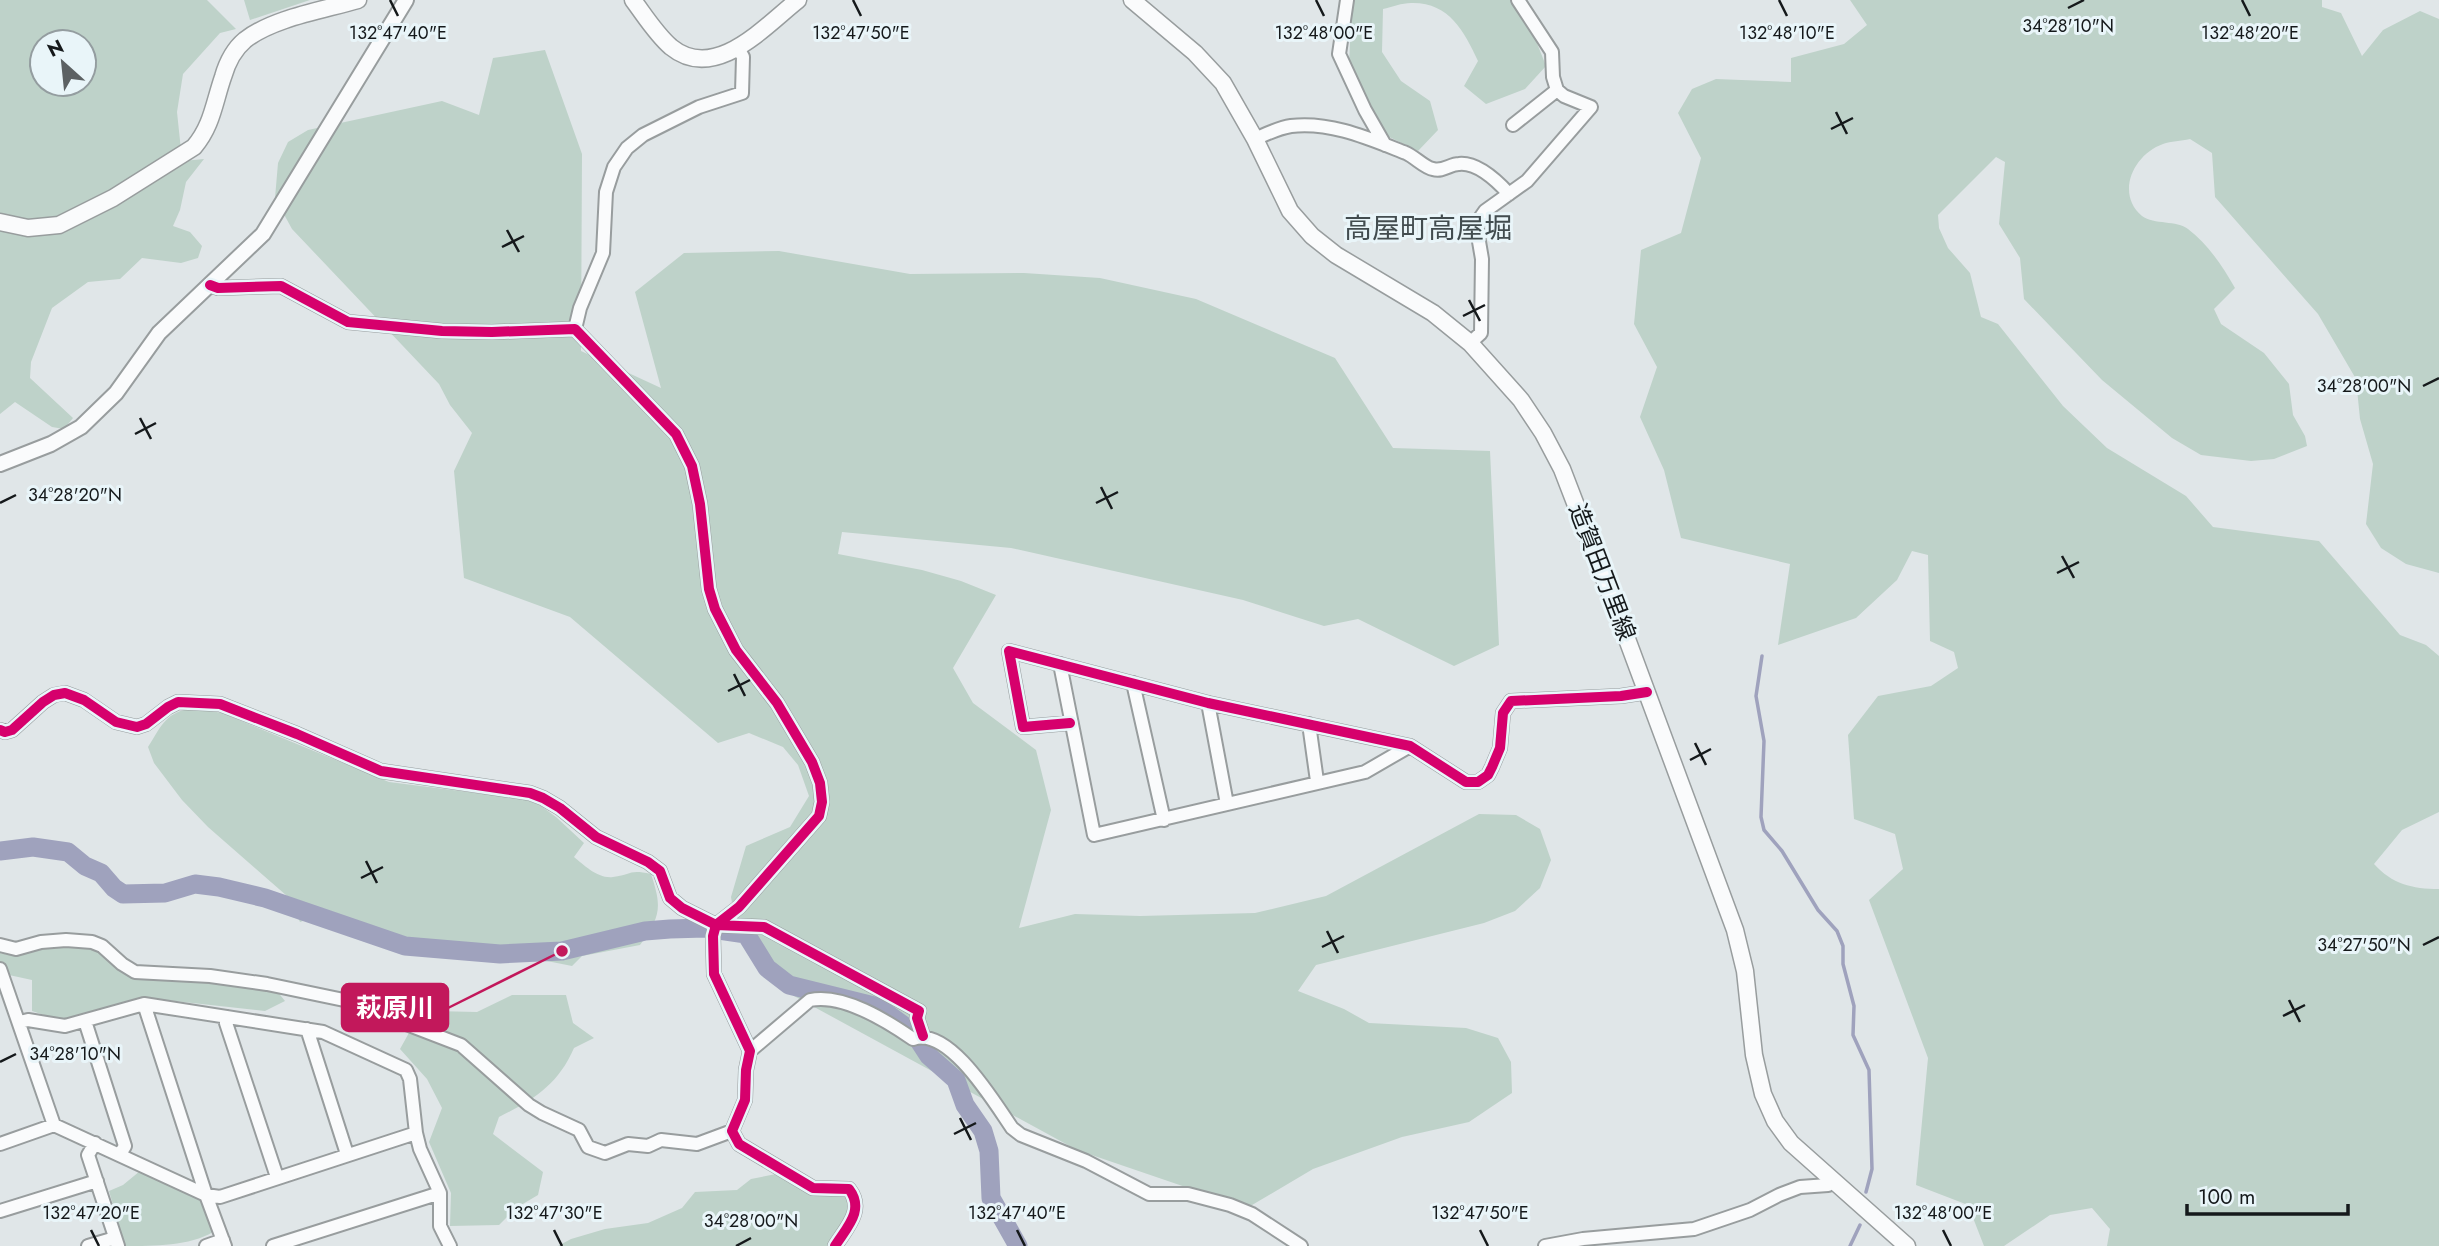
<svg xmlns="http://www.w3.org/2000/svg" width="2439" height="1246" font-family="Jost,'Noto Sans JP',sans-serif">
<style>
.green{fill:#bed2c9;fill-rule:evenodd}
.lines{fill:none;stroke-linecap:round;stroke-linejoin:round}
.stream{stroke:#9fa2bd;stroke-width:3.5}
.river{stroke:#9fa2bd;stroke-width:19}
.minor-casing{stroke:#989d9e;stroke-width:16}
.tertiary-casing{stroke:#989d9e;stroke-width:18}
.secondary-casing{stroke:#989d9e;stroke-width:19}
.minor{stroke:#fafbfc;stroke-width:12}
.tertiary{stroke:#fafbfc;stroke-width:14}
.secondary{stroke:#fafbfc;stroke-width:16}
.cycleway-casing{stroke:#e9f5f9;stroke-width:15}
.cycleway{stroke:#d6006c;stroke-width:10}
.ticks{fill:none;stroke:#15191b;stroke-width:2.5}
.labels{text-anchor:middle;stroke-width:6;stroke-linejoin:round;paint-order:stroke}
.street-label{font-size:24px;fill:#15191b;stroke:#e9f5f9}
.quarter-label{font-size:28px;fill:#424c4f;stroke:#e9f5f9}
.ticks-label{font-size:18px;text-anchor:middle;fill:#15191b;stroke:#e9f5f9;stroke-width:6;stroke-linejoin:round;paint-order:stroke}
.leader{fill:none;stroke:#c2185b;stroke-width:2.5}
.callout-dot{fill:#c2185b;stroke:#e9f5f9;stroke-width:2.5}
.callout{fill:#c2185b;stroke:#c2185b;stroke-width:2.5}
.callout-label{font-size:26px;text-anchor:middle;font-weight:bold;fill:#fff}
</style>
<rect width="100%" height="100%" fill="#e0e6e8"/>
<path class="green" d="M0,0H207L236,29L220,33L183,74L177,112L181,150L111,194L45,223L0,217ZM42,42H84V84H42Z
M244,0H310L250,20Z
M1352,0H1515L1531,28L1546,66L1525,89L1486,104L1464,86L1478,61C1464,31 1449,2 1411,3C1402,3 1392,7 1383,9L1382,52L1401,81L1430,101L1438,130L1418,151L1383,134L1349,65Z
M1850,0H2322V7L2341,13L2362,56L2383,30L2420,11L2439,19V573L2406,564L2381,548L2366,524L2373,464L2360,419L2356,379L2318,314L2215,197L2212,153L2190,139C2181,141 2171,141 2163,144C2134,154 2115,193 2142,216C2154,225 2177,220 2188,229C2208,244 2223,267 2235,288L2214,309L2221,324L2264,353L2289,384L2293,415L2305,436L2307,446L2274,459L2251,461L2201,455L2172,438L2102,380L2024,299L2020,258L1999,224L2005,162L1996,157L1938,215L1939,228L1948,248L1970,273L1981,317L1998,324L2063,406L2107,448L2186,496L2213,527L2319,541L2400,635L2426,645L2439,656V812L2402,830L2374,864C2392,884 2412,889 2439,889V1246H2107L2110,1229L2092,1208L2050,1215L2004,1246H1984L1968,1205L1916,1185L1928,1058L1869,900L1903,869L1895,834L1854,819L1848,735L1878,696L1931,686L1958,668L1954,652L1930,641L1928,555L1912,551L1897,580L1856,618L1778,645L1790,564L1681,538L1664,470L1640,417L1657,367L1634,324L1641,250L1681,233L1701,158L1678,113L1692,89L1716,79L1791,82V58L1844,44L1867,25Z
M545,50L582,154L581,351L661,388L635,292L684,253L779,251L910,274L1024,273L1100,278L1196,299L1335,358L1393,448L1490,451L1499,645L1454,666L1358,619L1324,626L1243,600L1011,548L842,532L838,554L922,570L961,581L996,595L953,668L973,703L1036,750L1051,810L1019,928L1075,914L1140,916L1255,913L1326,896L1479,814L1516,815L1540,829L1551,860L1540,888L1515,911L1484,923L1316,965L1298,991L1344,1009L1369,1023L1466,1028L1498,1038L1511,1062L1512,1093L1469,1122L1402,1137L1313,1169L1247,1208L1077,1150L794,996L756,963L736,926L731,897L746,846L790,827L809,796L798,765L783,747L749,733L718,743L570,617L464,578L454,471L472,433L450,405L439,384L292,229L275,198L278,163L288,142L308,130L442,101L479,115L493,58Z
M204,159L186,182L180,210L173,226L190,232L202,246L198,258L181,263L142,258L120,279L88,282L52,308L31,362L30,378L73,418L64,429L52,427L15,402L0,414V229L36,234L183,161Z
M195,708L222,713L389,782L525,799L541,806L556,817L584,843L574,857C584,865 598,879 613,877C632,875 628,869 651,874C662,907 661,916 640,945L582,956L572,966L502,952L382,947L326,913L300,922L287,896L208,827L182,800L154,763L148,747C162,725 166,711 195,708Z
M89,944L130,973L228,981L277,991L285,1001L265,1011L147,998L62,1021L32,1011V980L9,975L0,963V953L14,956L38,945Z
M512,995H566L573,1023L594,1038L574,1048C558,1085 533,1100 499,1117L493,1134L543,1172L538,1195L516,1208L499,1225L450,1226L451,1193L429,1142L442,1108L427,1079L400,1049L415,1022L434,1011L477,1012Z
M140,1171L200,1198L213,1232C190,1246 154,1246 125,1246L109,1191L123,1185Z
M776,1174L814,1192H843L850,1199L852,1210L830,1246H558L571,1239L605,1229L648,1223L682,1208L695,1192L737,1190L751,1179Z"/>
<g class="lines">
<path class="stream" d="M1762,656L1756,696L1764,741L1761,817L1764,830L1782,851L1818,910L1837,931L1843,946V964L1854,1006L1853,1035L1869,1070L1872,1169L1866,1192
M1850,1246L1860,1225"/>
<path class="river" d="M0,851L33,847L68,852L85,866L101,873L114,888L123,894L165,893L195,884L219,887L265,898L405,946L500,954L562,951L645,931L670,929L705,928L746,934L767,968L789,985L878,1007L914,1033L929,1056L956,1080L965,1105L983,1131L989,1151L991,1198L1018,1246"/>
<g class="minor-casing">
<path id="minor" d="M1347,0L1339,54L1365,110L1385,145
M1513,125L1557,90
M1255,139C1266,134 1278,128 1291,126C1330,121 1370,139 1406,153C1415,157 1425,168 1433,169C1443,172 1450,164 1459,164C1478,162 1498,182 1509,194
M210,285L218,288L281,286L348,322L442,331L492,332L575,329L676,434L692,466L700,504L709,589L715,609L736,650L777,703L812,762L820,783L822,802L819,816L739,907L716,925L713,936L714,974L750,1051L746,1070L745,1100L732,1131L739,1144L813,1188L849,1189C865,1210 847,1227 835,1246
M575,329L580,308L603,253L606,192L614,167L627,148L643,135L699,107L742,93L743,57L738,48
M1470,343L1481,333L1482,259L1476,224L1485,211L1527,181L1591,107L1564,96L1557,90L1553,77L1552,52L1518,0
M1060,664L1094,835L1365,772L1410,746
M1133,683L1164,820
M1208,703L1227,804
M1070,723L1023,727L1009,651L1208,703L1410,746L1466,782H1478L1488,775L1492,767L1500,748L1503,713L1511,701L1621,696L1647,692
M1309,724L1317,781
M0,730L5,732L12,730L43,702L54,695L65,693L84,700L116,722L137,727L146,724L168,707L178,702L220,704L297,734L381,771L530,793L543,798L560,808L596,837L648,862L660,871L670,898L682,908L716,925L764,927L919,1011L917,1018L923,1036
M0,945L16,949L41,942L66,940L92,942L102,946L122,964L135,972L210,976L267,984L344,1000L461,1045L529,1105L542,1113L579,1130L588,1147L605,1153L628,1144L648,1146L661,1140L697,1144L732,1131
M0,969L54,1125
M144,1004L206,1195L220,1197L416,1133
M227,1017L226,1023L277,1177
M85,1021L125,1146L120,1154
M20,1022L28,1020L65,1026L144,1004L323,1032L406,1070L410,1079L416,1133L420,1149L440,1193V1226L450,1246
M307,1029L347,1154
M750,1051L810,1000C843,993 887,1021 913,1039C949,1026 994,1102 1012,1128L1021,1135L1086,1161L1149,1194H1188L1230,1205L1252,1214L1301,1246
M95,1143L88,1155L118,1246
M0,1144L54,1125L206,1195L225,1246
M0,1211L97,1181
M88,1246L115,1238
M206,1246L223,1240
M273,1246L440,1193
M1545,1246L1583,1239L1694,1229L1750,1210L1779,1195L1800,1187L1828,1185L1833,1180"/>
</g>
<g class="tertiary-casing">
<path id="tertiary" d="M0,464L51,444L81,427L116,393L159,333L263,234L406,0"/>
</g>
<g class="secondary-casing">
<path id="secondary" d="M633,0C645,16 656,34 671,47C715,83 765,26 798,0
M1132,0L1195,53L1223,83L1255,139L1290,211L1312,236L1336,255L1433,313L1470,343L1521,400L1543,433L1562,469L1614,604L1735,930L1745,971L1754,1055L1763,1094L1775,1121L1791,1143L1907,1246
M0,222L28,228L59,225L113,198L194,147C212,126 214,103 223,77C227,63 233,50 245,40C273,18 324,10 358,0"/>
</g>
<use href="#minor" class="minor"/>
<use href="#tertiary" class="tertiary"/>
<use href="#secondary" class="secondary"/>
<g class="cycleway-casing">
<path id="cycleway" d="M210,285L218,288L281,286L348,322L442,331L492,332L575,329L676,434L692,466L700,504L709,589L715,609L736,650L777,703L812,762L820,783L822,802L819,816L739,907L716,925L713,936L714,974L750,1051L746,1070L745,1100L732,1131L739,1144L813,1188L849,1189C865,1210 847,1227 835,1246
M1070,723L1023,727L1009,651L1208,703L1410,746L1466,782H1478L1488,775L1492,767L1500,748L1503,713L1511,701L1621,696L1647,692
M0,730L5,732L12,730L43,702L54,695L65,693L84,700L116,722L137,727L146,724L168,707L178,702L220,704L297,734L381,771L530,793L543,798L560,808L596,837L648,862L660,871L670,898L682,908L716,925L764,927L919,1011L917,1018L923,1036"/>
</g>
<use href="#cycleway" class="cycleway"/>
</g>
<path class="ticks" d="M390,0L398,16M853,0L861,16M1316,0L1324,16M1779,0L1787,16M2242,0L2250,16M2068,8L2084,0M1836,112L1847,134M1831,129L1853,118M507,230L519,252M502,247L524,236M1469,300L1480,321M1463,316L1485,305M2423,386L2439,378M140,418L151,439M135,434L156,423M1101,487L1112,509M0,503L16,495M1096,503L1118,492M2062,556L2074,578M2057,573L2079,562M734,674L745,696M728,691L750,680M1695,743L1706,765M1690,760L1711,749M366,861L377,883M361,878L383,867M1327,931L1338,953M2423,945L2439,937M1322,947L1344,936M2289,1000L2300,1022M2283,1016L2305,1005M0,1062L16,1054M960,1118L971,1140M954,1134L976,1123M91,1230L99,1246M554,1230L562,1246M1017,1230L1025,1246M1480,1230L1488,1246M1943,1230L1951,1246M736,1246L751,1238"/>
<g class="labels">
<g class="street-label">
<text transform="translate(1602 572) rotate(69)" y="8">造賀田万里線</text>
</g>
<g class="quarter-label">
<text x="1428" y="238">高屋町高屋堀</text>
</g>
</g>
<g class="ticks-label">
<text x="2068" y="32">34°28'10"N</text>
<text x="2250" y="39">132°48'20"E</text>
<text x="398" y="39">132°47'40"E</text>
<text x="861" y="39">132°47'50"E</text>
<text x="1324" y="39">132°48'00"E</text>
<text x="1787" y="39">132°48'10"E</text>
<text x="2364" y="392">34°28'00"N</text>
<text x="75" y="501">34°28'20"N</text>
<text x="2364" y="951">34°27'50"N</text>
<text x="75" y="1060">34°28'10"N</text>
<text x="91" y="1219">132°47'20"E</text>
<text x="554" y="1219">132°47'30"E</text>
<text x="1017" y="1219">132°47'40"E</text>
<text x="1480" y="1219">132°47'50"E</text>
<text x="1943" y="1219">132°48'00"E</text>
<text x="751" y="1227">34°28'00"N</text>
</g>
<path class="leader" d="M562 951L448 1008"/>
<circle class="callout-dot" cx="562" cy="951" r="7"/>
<rect class="callout" x="342" y="984" width="106" height="47" rx="7"/>
<g class="callout-label">
<text x="395" y="1017">萩原川</text>
</g>
<g transform="translate(63 63) rotate(333)"><circle r="33" fill="#e9f5f9" stroke="#949da0" stroke-width="2"/>
<path d="M0-5L12 26L0 18L-12 26Z" fill="#5c6163"/>
<text y="-10" font-size="19" font-weight="bold" text-anchor="middle" fill="#15191b">N</text>
</g>
<path d="M2187 1204v10h161v-10" fill="none" stroke="#15191b" stroke-width="3.5"/>
<text x="2198" y="1204" font-size="21" fill="#15191b" stroke="#e9f5f9" stroke-width="5" paint-order="stroke">100 m</text>
</svg>
